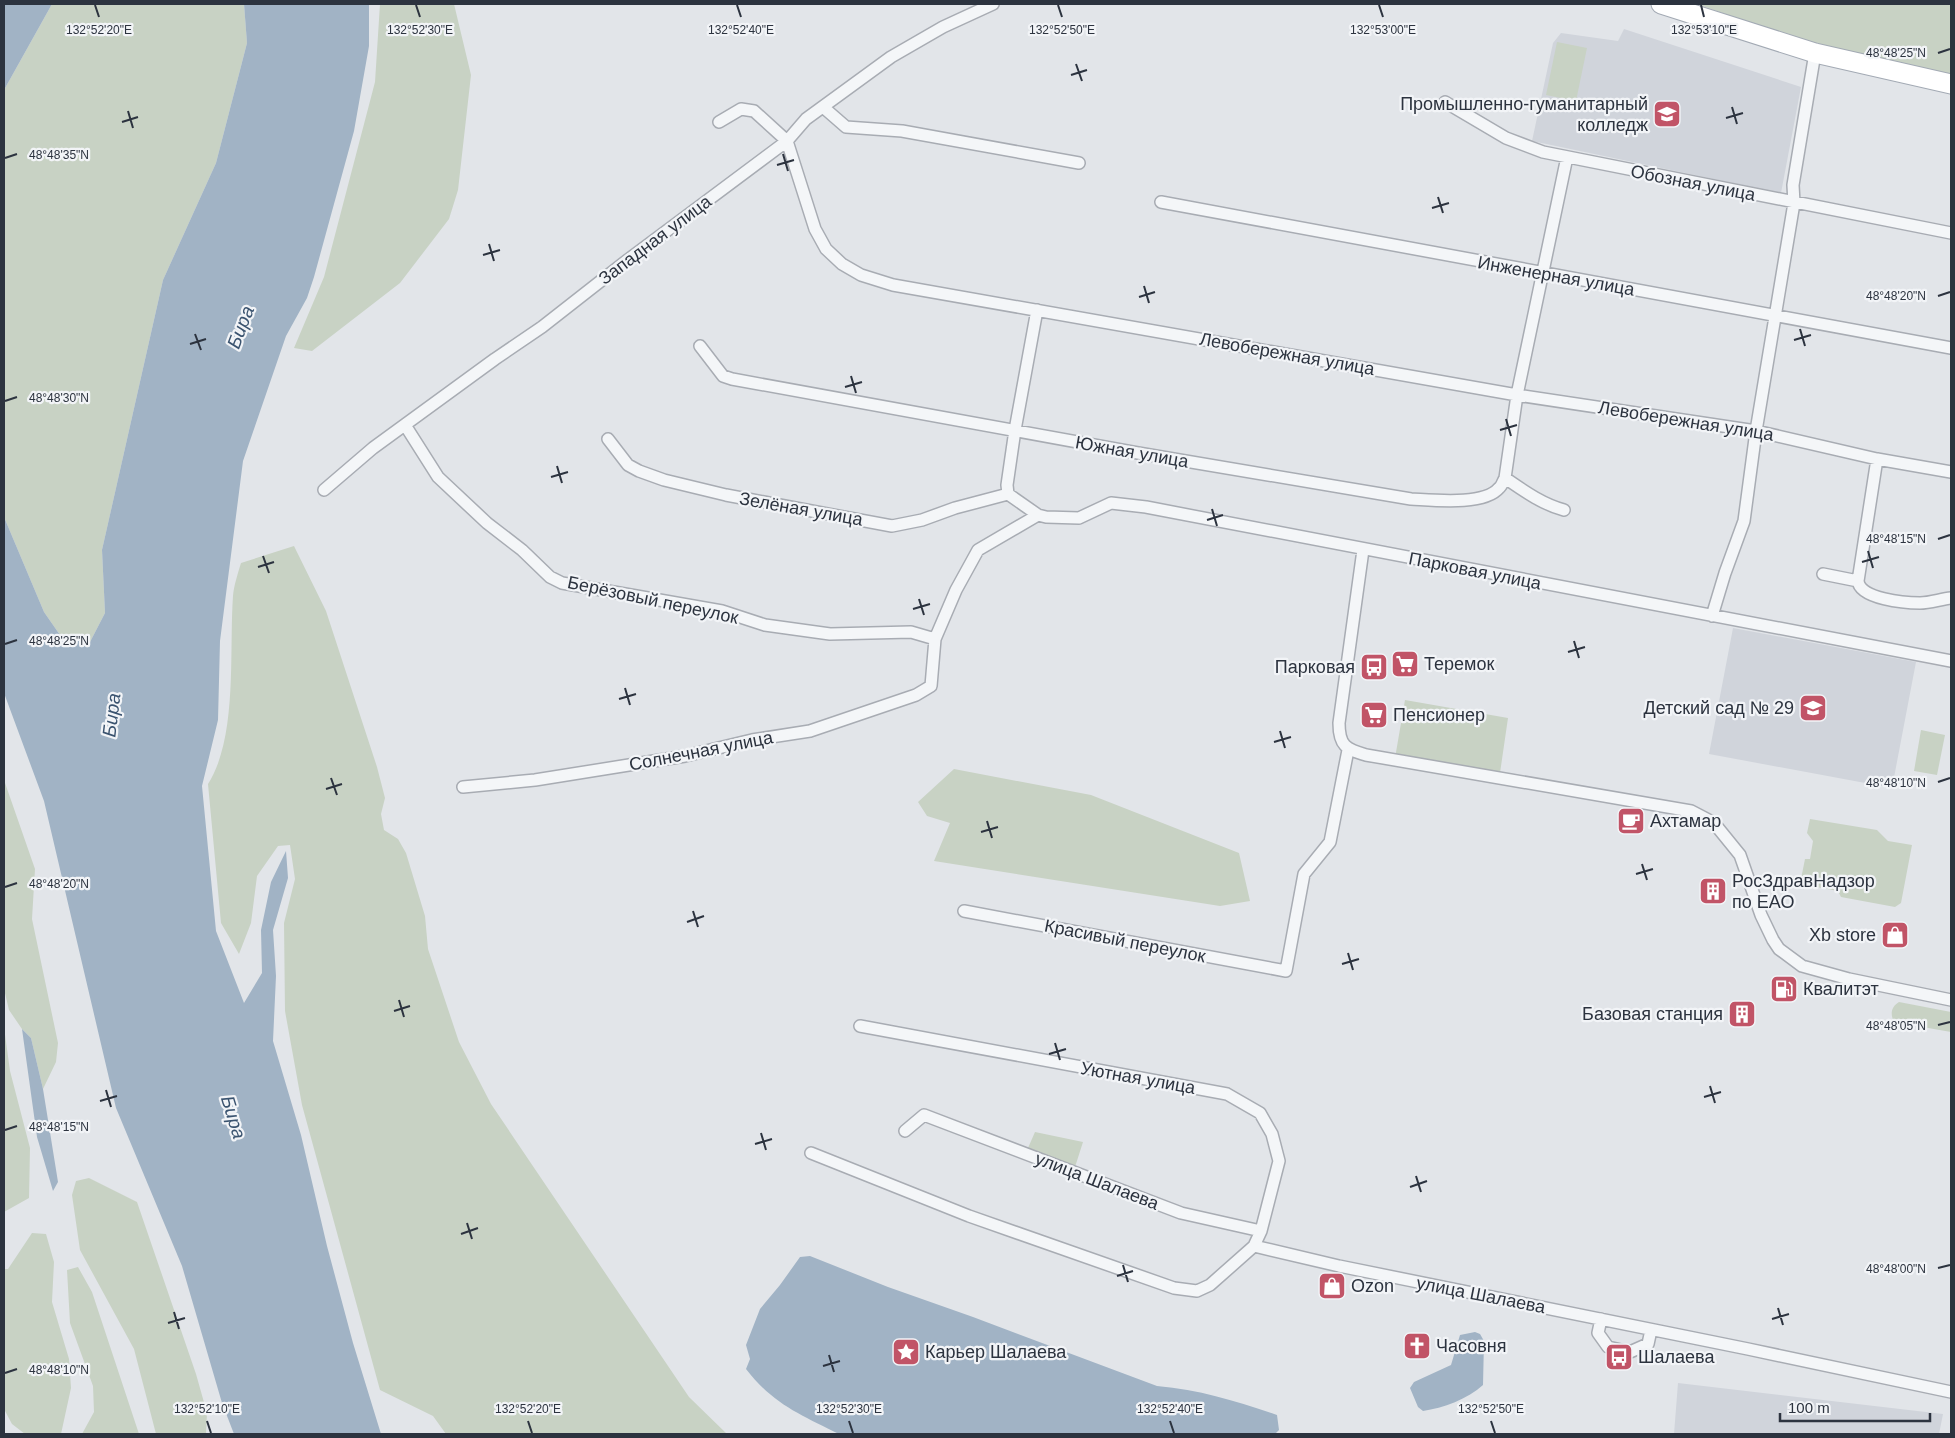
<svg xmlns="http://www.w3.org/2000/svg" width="1955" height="1438" font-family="Arial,sans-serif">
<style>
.built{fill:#d0d4db}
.green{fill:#c8d2c4}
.water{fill:#a1b3c5}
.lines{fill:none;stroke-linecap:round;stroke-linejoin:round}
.street-casing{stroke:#a8acb3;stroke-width:14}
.primary-casing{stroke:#a3aab4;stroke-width:21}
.street{stroke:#f4f6f8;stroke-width:11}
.primary{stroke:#fff;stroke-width:19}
.ticks{fill:none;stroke:#2c333f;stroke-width:2}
.labels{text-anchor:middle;stroke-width:4.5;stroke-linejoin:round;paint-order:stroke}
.poi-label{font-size:18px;fill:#2c333f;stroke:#f2f4f7;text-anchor:start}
.street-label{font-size:18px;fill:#2c333f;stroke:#f2f4f7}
.water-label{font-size:19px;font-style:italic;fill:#3a536f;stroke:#f2f4f7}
.ticks-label{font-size:12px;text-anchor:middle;fill:#2c333f;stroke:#f2f4f7;stroke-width:4.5;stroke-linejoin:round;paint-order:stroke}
</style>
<rect width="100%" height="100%" fill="#e2e5e9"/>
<path class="built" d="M1624,29L1801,87L1781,193L1532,141L1553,43L1561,33L1618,41Z
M1733,628L1916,662L1892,788L1709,754Z
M1678,1383L1943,1414L1939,1434H1674Z"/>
<path class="green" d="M52,4H244L247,43L216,163L163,280L102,550L105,613L90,642L60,635L44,612L4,517V90Z
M380,4H454L471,75L458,190L449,219L400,283L312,351L294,348L324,277L375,82Z
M1697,4H1951V77L1816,46Z
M1557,42L1587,48L1576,101L1546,95Z
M294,546L326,611L377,767L385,798L381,814L384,830L398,839L406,853L425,916L428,949L459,1042L491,1104L689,1397L727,1434H446L433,1416L380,1390L302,1105L285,1011L284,923L295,879L290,845L278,846L257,876L251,923L239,954L221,923L208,784C238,737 229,651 233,596C234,585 238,573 241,563Z
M1405,700L1508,718L1500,773L1395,758Z
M1921,730L1945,735L1937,775L1914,771Z
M954,769L1091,795L1239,853L1250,901L1220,906L934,861L950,823L927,816L918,802Z
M4,780L35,869L32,919L58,1043L56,1062L43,1089L31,1038L22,1029L9,1010L4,989Z
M1810,819L1877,830L1888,841L1912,845L1901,903L1895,907L1841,897L1838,891L1800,884L1805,859H1810L1813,841L1807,833Z
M1899,1002L1951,1012V1032L1894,1022C1890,1014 1891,1007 1899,1002Z
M4,1027L10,1071L30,1148L29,1198L4,1212Z
M1035,1132L1083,1142L1075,1167L1028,1148Z
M89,1178L137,1202L196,1374L207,1413L206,1434H156L134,1349L80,1250L72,1195L76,1181Z
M32,1233L46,1234L54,1262L52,1302L69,1359L71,1388L61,1434H25L12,1424L4,1409V1269H8Z
M78,1267L92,1292L139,1434H82L94,1412L93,1386L70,1323L67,1270Z"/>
<path class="water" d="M4,4H52L4,90Z
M244,4H369V46L354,131L314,277L307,298L286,336L243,461L220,641L218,720L202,786L216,931L244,1003L262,973L261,930L271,882L286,851L288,878L273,930L276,976L273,1041L301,1135L327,1246L353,1343L381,1434H234L222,1403L182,1266L116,1108L44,801L4,693V517L44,612L60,635L90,642L105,613L102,550L163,280L216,163L247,43Z
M22,1029L31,1038L43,1089L58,1182L53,1191L37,1137Z
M810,1256L888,1287L973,1317L1157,1386C1201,1390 1236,1401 1277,1415L1279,1430L1275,1434H839C801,1415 773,1404 746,1369L750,1359L746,1345L760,1309L780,1285L800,1257Z
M1475,1332L1480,1334L1484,1341L1483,1385C1468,1399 1443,1408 1423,1411L1418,1407L1410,1388L1414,1382L1451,1365L1460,1335Z"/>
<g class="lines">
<g class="street-casing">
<path id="street" d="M1445,102L1506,138L1543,152L1951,233
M823,107L846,127L902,131L1079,163
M719,122L741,109L754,111L787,141L815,229L826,249L842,264L861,275L893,285L1517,395L1756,431L1877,459L1951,472
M1161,202L1951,348
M700,346L723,376L732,379L1138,453L1411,499C1432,500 1484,506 1499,488C1502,486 1503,481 1505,478C1524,491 1542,504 1564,510
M405,425L438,477L487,523L522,550L550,577L562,583L722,611L765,625L830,634L911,632L935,639
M608,439L628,465L639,471L664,480L726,495L892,526L922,520L955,508L1008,494
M1505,478L1517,395L1567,157
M324,490L373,448L495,359L542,327L625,262L787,141L806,119L891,57L943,27L993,4
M1008,494L1038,515L1046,517L1079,518L1111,503L1146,507L1951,661
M1008,494L1007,485L1015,430L1037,310
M1363,550L1339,723C1339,746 1346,749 1366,755L1691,811L1714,823L1740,855L1761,915L1773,940L1779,949L1802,966L1849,979L1951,1000
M1823,574L1858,581C1860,599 1905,603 1920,603C1930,603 1941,599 1951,598
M1858,581L1877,459
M1712,616L1725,573L1744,521L1756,431L1794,203L1793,185L1815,53
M463,787L535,780L685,756L752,740L810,731L916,695L931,686L935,639L956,590L978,550L1038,515
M964,911L1286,971L1304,874L1330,842L1348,750
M860,1026L1227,1094L1260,1113L1272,1134L1279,1161L1261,1231
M905,1131L924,1115L1181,1213L1261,1231L1254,1246L1339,1266L1748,1349L1951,1392
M811,1153L969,1216L1174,1288L1197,1291L1210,1285L1254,1246
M1601,1319L1598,1333L1608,1347L1630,1352L1648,1344L1651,1330"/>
</g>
<g class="primary-casing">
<path id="primary" d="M1661,4L1815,53L1951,84"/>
</g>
<use href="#street" class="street"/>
<use href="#primary" class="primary"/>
</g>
<path class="ticks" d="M95,5L99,17M416,5L420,17M737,5L741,17M1058,5L1062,17M1379,5L1383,17M1701,5L1704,17M1938,53L1950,49M1076,64L1082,81M1071,75L1087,70M1732,107L1737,124M128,111L133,128M1726,118L1743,113M122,122L138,117M783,154L788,171M5,158L17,154M777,165L794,160M1438,197L1443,213M1432,208L1449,203M489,244L494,261M483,255L500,250M1144,286L1149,303M1938,296L1950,292M1139,297L1155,292M1800,329L1805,346M195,334L201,350M1794,340L1811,335M190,344L206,339M851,376L856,393M845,387L862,382M5,401L17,397M1506,419L1511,436M1500,430L1517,425M557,466L562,483M551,477L568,472M1212,509L1217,526M1207,520L1223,515M1938,539L1950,535M1868,551L1873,568M263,556L269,573M1862,562L1879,557M258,567L274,562M919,599L924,615M913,609L930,604M1574,641L1579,658M5,644L17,640M1568,652L1585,647M625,688L630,705M619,699L636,694M1280,731L1285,748M1274,742L1291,737M331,778L337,795M1938,782L1950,778M326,789L342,784M987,821L992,838M981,832L998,827M1642,864L1647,880M1636,874L1653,869M5,887L17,883M693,911L698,927M687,922L704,916M1348,953L1353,970M1342,964L1359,959M399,1000L404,1017M394,1011L410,1006M1938,1025L1950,1022M1055,1043L1060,1060M1049,1054L1066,1049M1710,1086L1715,1103M106,1090L111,1107M1704,1097L1721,1092M100,1101L117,1096M5,1130L17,1126M761,1133L766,1150M755,1144L772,1139M1416,1176L1421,1192M1410,1187L1427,1181M467,1223L472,1239M461,1234L478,1228M1123,1265L1128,1282M1938,1268L1950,1265M1117,1276L1133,1271M1778,1308L1783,1325M174,1312L179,1329M1772,1319L1789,1314M168,1323L185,1318M829,1355L834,1372M823,1366L840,1361M5,1373L17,1369M207,1421L211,1433M528,1421L532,1433M849,1421L853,1433M1170,1421L1174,1433M1491,1421L1495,1433"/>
<defs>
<g id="university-square" transform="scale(1.4375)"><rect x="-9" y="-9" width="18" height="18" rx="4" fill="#c15467" stroke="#f2f4f7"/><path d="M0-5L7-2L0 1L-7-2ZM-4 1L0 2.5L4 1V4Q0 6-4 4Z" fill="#fff"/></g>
<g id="supermarket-square" transform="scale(1.4375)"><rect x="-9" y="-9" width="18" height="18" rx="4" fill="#c15467" stroke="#f2f4f7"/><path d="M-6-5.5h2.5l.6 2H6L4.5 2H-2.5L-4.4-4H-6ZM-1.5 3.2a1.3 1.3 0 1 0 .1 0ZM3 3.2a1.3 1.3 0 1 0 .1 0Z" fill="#fff"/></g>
<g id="bus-square" transform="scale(1.4375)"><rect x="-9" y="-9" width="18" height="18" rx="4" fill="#c15467" stroke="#f2f4f7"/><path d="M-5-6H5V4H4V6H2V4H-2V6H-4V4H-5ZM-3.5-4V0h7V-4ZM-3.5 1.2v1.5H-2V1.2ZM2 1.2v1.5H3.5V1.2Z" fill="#fff"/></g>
<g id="school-square" transform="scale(1.4375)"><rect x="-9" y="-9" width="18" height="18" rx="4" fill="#c15467" stroke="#f2f4f7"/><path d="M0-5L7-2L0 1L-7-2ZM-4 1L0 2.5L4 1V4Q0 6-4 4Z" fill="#fff"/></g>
<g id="cafe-square" transform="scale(1.4375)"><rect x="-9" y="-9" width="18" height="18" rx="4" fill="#c15467" stroke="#f2f4f7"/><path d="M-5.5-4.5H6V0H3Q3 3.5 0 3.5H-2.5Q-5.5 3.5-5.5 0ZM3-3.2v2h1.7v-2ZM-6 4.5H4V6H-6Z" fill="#fff"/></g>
<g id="building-square" transform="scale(1.4375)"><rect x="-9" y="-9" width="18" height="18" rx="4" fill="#c15467" stroke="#f2f4f7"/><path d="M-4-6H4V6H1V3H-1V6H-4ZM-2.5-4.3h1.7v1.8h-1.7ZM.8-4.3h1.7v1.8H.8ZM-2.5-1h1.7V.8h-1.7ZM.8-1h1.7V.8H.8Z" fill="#fff"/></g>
<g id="shop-square" transform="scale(1.4375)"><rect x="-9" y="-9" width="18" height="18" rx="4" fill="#c15467" stroke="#f2f4f7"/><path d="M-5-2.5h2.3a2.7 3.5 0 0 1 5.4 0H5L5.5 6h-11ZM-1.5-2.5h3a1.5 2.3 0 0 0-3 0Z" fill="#fff"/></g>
<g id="fuel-square" transform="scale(1.4375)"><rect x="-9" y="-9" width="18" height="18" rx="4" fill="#c15467" stroke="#f2f4f7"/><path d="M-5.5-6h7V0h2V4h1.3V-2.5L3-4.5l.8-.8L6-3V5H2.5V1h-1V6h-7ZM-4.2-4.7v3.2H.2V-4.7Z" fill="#fff"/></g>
<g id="church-square" transform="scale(1.4375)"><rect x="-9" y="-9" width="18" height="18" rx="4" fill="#c15467" stroke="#f2f4f7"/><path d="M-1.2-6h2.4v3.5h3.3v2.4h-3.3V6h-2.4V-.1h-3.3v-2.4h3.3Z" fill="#fff"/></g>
<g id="sight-square" transform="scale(1.4375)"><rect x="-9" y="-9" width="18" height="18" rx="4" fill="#c15467" stroke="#f2f4f7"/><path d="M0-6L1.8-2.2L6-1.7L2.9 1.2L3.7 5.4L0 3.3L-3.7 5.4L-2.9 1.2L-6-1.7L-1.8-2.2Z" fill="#fff"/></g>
</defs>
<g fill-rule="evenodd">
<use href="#university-square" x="1667" y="114"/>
<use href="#supermarket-square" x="1405" y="664"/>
<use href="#bus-square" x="1374" y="667"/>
<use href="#school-square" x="1813" y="708"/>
<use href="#supermarket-square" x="1374" y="715"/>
<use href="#cafe-square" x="1631" y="821"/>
<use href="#building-square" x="1713" y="891"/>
<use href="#shop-square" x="1895" y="935"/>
<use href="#fuel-square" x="1784" y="989"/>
<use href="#building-square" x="1742" y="1014"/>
<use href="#shop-square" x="1332" y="1286"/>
<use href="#church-square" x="1417" y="1346"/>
<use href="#sight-square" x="906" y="1352"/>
<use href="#bus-square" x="1619" y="1357"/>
</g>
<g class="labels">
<g class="poi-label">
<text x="1648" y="110" text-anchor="end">Промышленно-гуманитарный<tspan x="1648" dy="21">колледж</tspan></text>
<text x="1424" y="670">Теремок</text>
<text x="1355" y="673" text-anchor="end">Парковая</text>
<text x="1794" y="714" text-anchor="end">Детский сад № 29</text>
<text x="1393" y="721">Пенсионер</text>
<text x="1650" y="827">Ахтамар</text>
<text x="1732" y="887">РосЗдравНадзор<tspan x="1732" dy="21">по ЕАО</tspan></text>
<text x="1876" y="941" text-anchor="end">Xb store</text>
<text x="1803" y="995">Квалитэт</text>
<text x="1723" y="1020" text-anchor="end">Базовая станция</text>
<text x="1351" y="1292">Ozon</text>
<text x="1436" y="1352">Часовня</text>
<text x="925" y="1358">Карьер Шалаева</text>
<text x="1638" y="1363">Шалаева</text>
</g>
<g class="street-label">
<text transform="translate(1693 183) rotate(11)" y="6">Обозная улица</text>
<text transform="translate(655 240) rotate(-37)" y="6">Западная улица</text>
<text transform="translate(1556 276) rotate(10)" y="6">Инженерная улица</text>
<text transform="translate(1287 354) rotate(10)" y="6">Левобережная улица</text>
<text transform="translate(1686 421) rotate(9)" y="6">Левобережная улица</text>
<text transform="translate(1132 452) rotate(10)" y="6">Южная улица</text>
<text transform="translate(801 509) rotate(10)" y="6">Зелёная улица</text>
<text transform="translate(1475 571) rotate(11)" y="6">Парковая улица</text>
<text transform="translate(653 600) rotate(12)" y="6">Берёзовый переулок</text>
<text transform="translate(701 751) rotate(-11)" y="6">Солнечная улица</text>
<text transform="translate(1125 941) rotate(11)" y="6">Красивый переулок</text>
<text transform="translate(1138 1078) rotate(10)" y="6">Уютная улица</text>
<text transform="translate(1097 1181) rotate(21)" y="6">улица Шалаева</text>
<text transform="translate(1481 1295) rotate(11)" y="6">улица Шалаева</text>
</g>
<g class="water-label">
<text transform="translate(240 327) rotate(-69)" y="7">Бира</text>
<text transform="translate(111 715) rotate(-83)" y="7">Бира</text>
<text transform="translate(234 1117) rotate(73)" y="7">Бира</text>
</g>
</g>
<g class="ticks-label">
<text x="99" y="34">132°52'20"E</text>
<text x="741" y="34">132°52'40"E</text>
<text x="1383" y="34">132°53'00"E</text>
<text x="420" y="34">132°52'30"E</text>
<text x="1062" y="34">132°52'50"E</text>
<text x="1704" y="34">132°53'10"E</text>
<text x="1896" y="57">48°48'25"N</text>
<text x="59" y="159">48°48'35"N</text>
<text x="1896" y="300">48°48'20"N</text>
<text x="59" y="402">48°48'30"N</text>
<text x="1896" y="543">48°48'15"N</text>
<text x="59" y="645">48°48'25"N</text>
<text x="1896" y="787">48°48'10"N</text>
<text x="59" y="888">48°48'20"N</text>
<text x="1896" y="1030">48°48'05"N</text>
<text x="59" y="1131">48°48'15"N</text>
<text x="1896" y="1273">48°48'00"N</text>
<text x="59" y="1374">48°48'10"N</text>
<text x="207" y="1413">132°52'10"E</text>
<text x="528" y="1413">132°52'20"E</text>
<text x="849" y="1413">132°52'30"E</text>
<text x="1170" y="1413">132°52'40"E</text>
<text x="1491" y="1413">132°52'50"E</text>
</g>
<rect width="1955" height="1438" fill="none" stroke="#2c333f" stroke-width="10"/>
<path d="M1780 1413v8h150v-8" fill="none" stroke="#2c333f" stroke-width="2.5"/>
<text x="1788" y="1413" font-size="15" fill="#2c333f" stroke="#f2f4f7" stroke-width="4" paint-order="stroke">100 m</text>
</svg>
